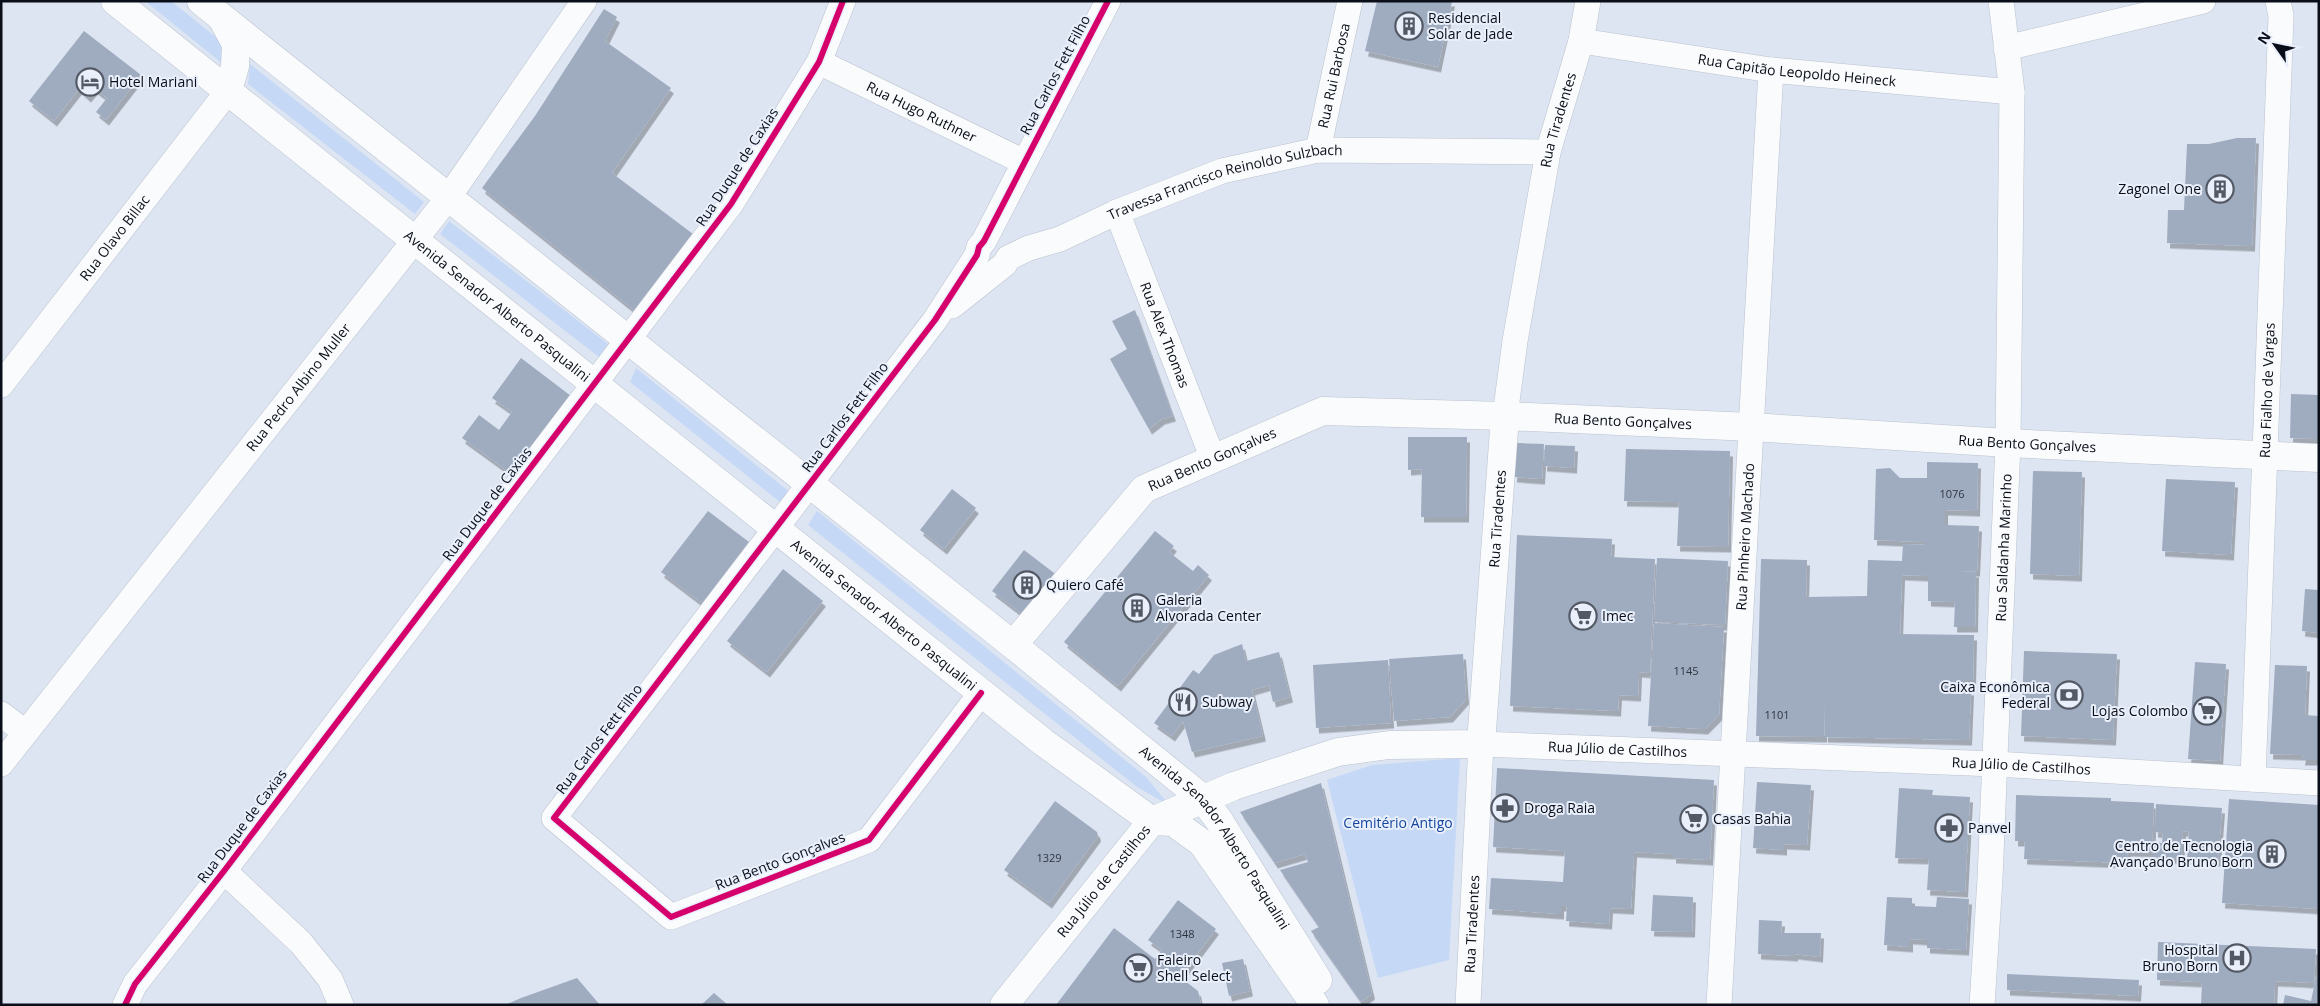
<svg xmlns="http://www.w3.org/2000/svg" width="2320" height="1006" font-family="'Open Sans',sans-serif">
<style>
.green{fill:#c5d8f6}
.building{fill:#9fabbf;filter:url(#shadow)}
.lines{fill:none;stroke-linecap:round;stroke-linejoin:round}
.minor-casing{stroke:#bbc2cd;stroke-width:26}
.major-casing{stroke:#bbc2cd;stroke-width:29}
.minor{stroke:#fafbfd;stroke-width:25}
.major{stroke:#fafbfd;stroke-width:28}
.cycleway-casing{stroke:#e9f0fc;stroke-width:9}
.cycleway{stroke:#d6006c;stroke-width:6}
.labels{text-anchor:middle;stroke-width:4;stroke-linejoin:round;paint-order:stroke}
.number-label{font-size:11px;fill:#2e3542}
.poi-label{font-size:14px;fill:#090e18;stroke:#e9f0fc;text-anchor:start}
.street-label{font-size:14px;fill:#090e18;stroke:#e9f0fc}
.park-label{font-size:14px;fill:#16479f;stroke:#e9f0fc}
</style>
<defs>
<filter id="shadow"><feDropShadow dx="3" dy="5.5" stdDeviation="0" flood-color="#0004"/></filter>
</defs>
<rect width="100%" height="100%" fill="#dde5f3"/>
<path class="green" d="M145,1H171L222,42L223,64Z
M250,64L424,202L415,214L248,84Z
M449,221L608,344L599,357L440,234Z
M636,368L787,490L786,507L630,382Z
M817,511L1146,777L1169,805L1137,787L808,525Z
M1460,758L1449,960L1378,978L1327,780L1372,765Z"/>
<path class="building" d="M1377,1H1452L1438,67L1365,51Z
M604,9L617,17L605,41L671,88L612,173L693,234L634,310L482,188L535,116Z
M84,31L141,75L106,120L96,112L107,98L95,89L88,97L79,89L54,121L29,101Z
M2237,138H2256L2252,246L2167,243L2168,210H2184L2187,144H2209Z
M1135,310L1173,416L1162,419L1149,429L1110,359L1127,349L1112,321Z
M521,358L571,396L513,475L462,438L479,415L499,430L512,412L492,398Z
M2291,394L2319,395V439L2290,438Z
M1408,437H1467L1466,517H1421L1422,469L1408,470Z
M1516,443L1544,444L1542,479L1514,477Z
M1545,445L1575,446L1574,468L1544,466Z
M1626,449L1730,451L1728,547L1677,546L1679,502L1624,501Z
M1927,462L1978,463L1977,511L1945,510V525L1979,526L1977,571H1959L1976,572L1975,627H1954L1955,602L1928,601V576L1902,575L1900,634L1974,635L1973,680H1964L1963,689L1971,690L1969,740L1825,737V703L1824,737L1756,736L1761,559L1807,560L1806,597L1867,596L1868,560L1902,561L1903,544L1925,545V542L1874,540L1876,469L1890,468L1900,478H1927Z
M2033,471L2082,472L2079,576L2030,574Z
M2166,479L2235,482L2231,555L2162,551Z
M952,489L976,508L944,549L920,530Z
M708,511L749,542L703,604L661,572Z
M1155,531L1174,546L1169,552L1193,571L1198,565L1209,575L1118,686L1064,642Z
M1517,535L1612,539L1611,557L1655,559L1650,673L1639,672L1638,696L1619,695L1618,711L1510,706Z
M1024,550L1062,579L1030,620L992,591Z
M1657,558L1728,561L1725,625L1654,622Z
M783,569L823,601L767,672L727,641Z
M2305,589L2319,590V633L2302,631Z
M1654,623L1724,627L1719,715L1705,729L1648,726Z
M1242,644L1246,661L1279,652L1290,697L1273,702L1269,685L1252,690L1263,736L1192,752L1183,721L1172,736L1154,723L1193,670L1199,674L1214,655Z
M2024,651L2117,654L2113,740L2021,736Z
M1463,654L1466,699L1450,717L1394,721L1389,659Z
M1388,660L1391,723L1316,728L1313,665Z
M2195,662L2226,664L2220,761L2188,759Z
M2275,665L2307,666L2305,715L2319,716V760H2302L2303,755L2270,754Z
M1497,768L1714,780L1710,860L1673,858V854L1634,852L1631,909L1610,908L1609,924L1566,921L1567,906H1561V914L1489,909L1491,878L1563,882L1565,851L1493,847Z
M1757,782L1811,785L1807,845L1784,844V850L1753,848Z
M1321,783L1372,994L1361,1002L1311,931L1319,927L1280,870L1308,862L1305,854L1275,863L1240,812Z
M1899,788L1933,790L1932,795L1970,797L1965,892L1927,890L1929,859L1895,858Z
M2016,795L2111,798V801L2154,803L2152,852L2128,851L2127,863L2024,859L2025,841H2015Z
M2229,799L2319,805V909L2222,903Z
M1055,801L1097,832L1098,836L1049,903L1004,870Z
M2156,804L2222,808L2218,861L2187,859L2189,832L2183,831L2181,859L2153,857L2154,842L2162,843L2163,833L2155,832Z
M1653,895L1693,897L1692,932L1651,931Z
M1887,897L1912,898V906L1936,907L1937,897L1969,899L1966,950L1927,948V940L1910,939V947L1884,945Z
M1178,900L1216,929L1180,977L1198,991L1201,1005H1056L1114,928L1155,959L1162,950L1148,940Z
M1759,920L1782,921L1781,933H1821L1820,957L1795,954V956L1758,954Z
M2158,942L2316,949L2314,983L2275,981L2274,1005H2201L2202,982L2157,980Z
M1243,959L1250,991L1229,996L1222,963Z
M2007,974L2139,980L2138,996L2007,990Z
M2316,977L2319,978V1005H2283L2285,995L2311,1001Z
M577,978L600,1005H505L521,998Z
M714,993L728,1005H701Z"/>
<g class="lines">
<g class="minor-casing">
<g id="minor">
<path id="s1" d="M1581,41L1771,70L2012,92"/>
<path d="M2006,48L2203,1"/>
<path id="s2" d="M819,62L1024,162"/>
<path id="s3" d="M1318,150L1350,1"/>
<path id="s4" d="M1117,212L1213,459"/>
<path id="s5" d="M952,306L1005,264L1008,258L1029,248L1060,239L1117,212L1222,171L1318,150L1548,152"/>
<path id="s6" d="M1,385L228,91"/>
<path id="s7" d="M1505,416L1515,341L1548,152L1581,41L1588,1"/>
<path d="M981,693L869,840L671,917L554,818L935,320L977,255L979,247L984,241L1108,1"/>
<path d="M1,714L25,732"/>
<path id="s8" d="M1,764L448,198L584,1"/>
<path id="s9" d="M2253,779L2281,16L2278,1"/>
<path d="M224,871L301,943L330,979L341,1005"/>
<path d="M125,1005L135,984L224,871L731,204L819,62L843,1"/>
<path id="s10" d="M1468,1005L1481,744L1995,764L2319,783"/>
<path id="s11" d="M1719,1005L1771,70"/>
<path id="s12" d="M1982,1005L1990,879L2008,443L2012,92L2001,1"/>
</g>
</g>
<g class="major-casing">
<g id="major">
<path id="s13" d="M115,1L1043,742L1152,821L1173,822L1202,843L1315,1005"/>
<path id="s14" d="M201,1L1013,645L1202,798L1218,819L1318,980"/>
<path d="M223,20L236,44L235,66L228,91"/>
<path id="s15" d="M1013,645L1144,489L1323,411L1505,416L1751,427L2008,443L2319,458"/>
<path id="s16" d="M1004,1005L1152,821L1234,786L1338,752L1389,745L1481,744L1505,416"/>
</g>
</g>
<use href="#minor" class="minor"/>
<use href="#major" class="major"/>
<g class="cycleway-casing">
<path id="cycleway" d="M981,693L869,840L671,917L554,818L935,320L977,255L979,247L984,241L1108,1
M125,1005L135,984L224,871L731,204L819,62L843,1"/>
</g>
<use href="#cycleway" class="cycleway"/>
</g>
<defs>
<g id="building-ring" transform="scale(1.4375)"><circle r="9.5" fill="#e9f0fc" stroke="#535965" stroke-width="1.5"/><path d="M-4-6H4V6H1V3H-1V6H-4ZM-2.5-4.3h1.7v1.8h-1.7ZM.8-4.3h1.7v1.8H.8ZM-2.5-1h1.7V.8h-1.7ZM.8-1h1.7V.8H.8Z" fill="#535965"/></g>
<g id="hotel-ring" transform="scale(1.4375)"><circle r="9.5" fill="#e9f0fc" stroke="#535965" stroke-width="1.5"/><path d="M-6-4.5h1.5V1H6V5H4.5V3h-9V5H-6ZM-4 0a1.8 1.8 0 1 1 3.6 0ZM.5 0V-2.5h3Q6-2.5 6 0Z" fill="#535965"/></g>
<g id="supermarket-ring" transform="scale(1.4375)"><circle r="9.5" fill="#e9f0fc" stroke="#535965" stroke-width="1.5"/><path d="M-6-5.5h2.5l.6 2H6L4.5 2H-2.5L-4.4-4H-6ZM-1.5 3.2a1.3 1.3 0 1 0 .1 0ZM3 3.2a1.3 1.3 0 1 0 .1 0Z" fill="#535965"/></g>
<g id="bank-ring" transform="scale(1.4375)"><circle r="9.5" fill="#e9f0fc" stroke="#535965" stroke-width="1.5"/><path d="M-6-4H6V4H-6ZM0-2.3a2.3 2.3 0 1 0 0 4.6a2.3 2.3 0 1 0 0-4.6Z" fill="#535965"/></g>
<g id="restaurant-ring" transform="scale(1.4375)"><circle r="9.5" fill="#e9f0fc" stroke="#535965" stroke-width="1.5"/><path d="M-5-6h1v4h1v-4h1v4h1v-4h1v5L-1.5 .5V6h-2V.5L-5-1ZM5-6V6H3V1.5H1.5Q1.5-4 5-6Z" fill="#535965"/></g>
<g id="pharmacy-ring" transform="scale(1.4375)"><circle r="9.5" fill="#e9f0fc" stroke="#535965" stroke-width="1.5"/><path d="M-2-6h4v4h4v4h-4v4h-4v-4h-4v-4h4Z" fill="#535965"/></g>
<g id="hospital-ring" transform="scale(1.4375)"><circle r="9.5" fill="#e9f0fc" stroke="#535965" stroke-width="1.5"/><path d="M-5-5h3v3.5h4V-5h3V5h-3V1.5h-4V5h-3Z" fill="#535965"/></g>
</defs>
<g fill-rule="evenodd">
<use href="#building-ring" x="1409" y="26"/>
<use href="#hotel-ring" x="90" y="82"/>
<use href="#building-ring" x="2220" y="189"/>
<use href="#building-ring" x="1027" y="585"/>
<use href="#building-ring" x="1137" y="608"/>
<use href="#supermarket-ring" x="1583" y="616"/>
<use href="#bank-ring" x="2069" y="695"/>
<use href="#restaurant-ring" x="1183" y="702"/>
<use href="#supermarket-ring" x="2207" y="711"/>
<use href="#pharmacy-ring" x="1505" y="808"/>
<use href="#supermarket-ring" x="1694" y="819"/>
<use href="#pharmacy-ring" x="1949" y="828"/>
<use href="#building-ring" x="2272" y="854"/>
<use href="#hospital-ring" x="2237" y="958"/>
<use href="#supermarket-ring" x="1138" y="968"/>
</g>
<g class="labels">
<g class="number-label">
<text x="1952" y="498">1076</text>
<text x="1686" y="675">1145</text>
<text x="1777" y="719">1101</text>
<text x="1049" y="862">1329</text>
<text x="1182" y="938">1348</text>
</g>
<g class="poi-label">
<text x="1428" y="23">Residencial<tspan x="1428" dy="16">Solar de Jade</tspan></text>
<text x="109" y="87">Hotel Mariani</text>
<text x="2201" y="194" text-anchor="end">Zagonel One</text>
<text x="1046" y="590">Quiero Café</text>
<text x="1156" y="605">Galeria<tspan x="1156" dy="16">Alvorada Center</tspan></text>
<text x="1602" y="621">Imec</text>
<text x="2050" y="692" text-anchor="end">Caixa Econômica<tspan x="2050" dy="16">Federal</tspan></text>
<text x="1202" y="707">Subway</text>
<text x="2188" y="716" text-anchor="end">Lojas Colombo</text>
<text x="1524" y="813">Droga Raia</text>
<text x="1713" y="824">Casas Bahia</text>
<text x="1968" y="833">Panvel</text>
<text x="2253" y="851" text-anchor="end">Centro de Tecnologia<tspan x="2253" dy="16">Avançado Bruno Born</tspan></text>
<text x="2218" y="955" text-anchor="end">Hospital<tspan x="2218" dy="16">Bruno Born</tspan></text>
<text x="1157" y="965">Faleiro<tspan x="1157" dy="16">Shell Select</tspan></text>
</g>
<g class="street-label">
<text dy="5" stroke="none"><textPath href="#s1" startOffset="218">Rua Capitão Leopoldo Heineck</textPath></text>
<text transform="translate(1055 75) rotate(-62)" y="5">Rua Carlos Fett Filho</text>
<text dy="5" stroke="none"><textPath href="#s3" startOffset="76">Rua Rui Barbosa</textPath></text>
<text dy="5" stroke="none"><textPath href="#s2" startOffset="114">Rua Hugo Ruthner</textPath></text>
<text dy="5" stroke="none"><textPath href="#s7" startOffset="301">Rua Tiradentes</textPath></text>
<text transform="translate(737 167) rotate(-57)" y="5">Rua Duque de Caxias</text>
<text dy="5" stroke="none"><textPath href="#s5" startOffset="306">Travessa Francisco Reinoldo Sulzbach</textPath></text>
<text dy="5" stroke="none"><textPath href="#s6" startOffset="186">Rua Olavo Billac</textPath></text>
<text dy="5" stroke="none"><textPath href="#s13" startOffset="489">Avenida Senador Alberto Pasqualini</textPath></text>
<text dy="5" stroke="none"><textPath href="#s4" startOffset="132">Rua Alex Thomas</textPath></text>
<text dy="5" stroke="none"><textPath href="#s8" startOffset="480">Rua Pedro Albino Muller</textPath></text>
<text dy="5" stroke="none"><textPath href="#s9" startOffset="389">Rua Fialho de Vargas</textPath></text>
<text transform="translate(845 417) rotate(-53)" y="5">Rua Carlos Fett Filho</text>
<text dy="5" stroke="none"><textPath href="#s15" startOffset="699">Rua Bento Gonçalves</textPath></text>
<text dy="5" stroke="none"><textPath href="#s15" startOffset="1104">Rua Bento Gonçalves</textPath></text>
<text dy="5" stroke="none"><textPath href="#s15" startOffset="278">Rua Bento Gonçalves</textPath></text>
<text transform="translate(487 504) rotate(-53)" y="5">Rua Duque de Caxias</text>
<text dy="5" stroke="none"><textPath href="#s16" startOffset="804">Rua Tiradentes</textPath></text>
<text dy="5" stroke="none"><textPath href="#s11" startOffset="469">Rua Pinheiro Machado</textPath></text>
<text dy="5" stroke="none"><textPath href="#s12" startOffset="458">Rua Saldanha Marinho</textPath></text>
<text dy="5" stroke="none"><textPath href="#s13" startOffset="984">Avenida Senador Alberto Pasqualini</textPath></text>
<text transform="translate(599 739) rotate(-53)" y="5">Rua Carlos Fett Filho</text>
<text dy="5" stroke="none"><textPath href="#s10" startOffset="398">Rua Júlio de Castilhos</textPath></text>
<text dy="5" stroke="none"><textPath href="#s10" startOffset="802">Rua Júlio de Castilhos</textPath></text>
<text transform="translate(242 826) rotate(-53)" y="5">Rua Duque de Caxias</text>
<text dy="5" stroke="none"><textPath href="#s14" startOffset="1318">Avenida Senador Alberto Pasqualini</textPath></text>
<text transform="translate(780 861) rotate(-21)" y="5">Rua Bento Gonçalves</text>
<text dy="5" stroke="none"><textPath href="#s16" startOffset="159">Rua Júlio de Castilhos</textPath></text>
<text dy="5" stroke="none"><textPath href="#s10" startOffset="81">Rua Tiradentes</textPath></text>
</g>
<g class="park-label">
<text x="1398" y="828">Cemitério Antigo</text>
</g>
</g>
<rect width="2320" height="1006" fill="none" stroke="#090e18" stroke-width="5"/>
<g transform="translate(2275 45) rotate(303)" stroke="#e9f0fc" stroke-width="4" paint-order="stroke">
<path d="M0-4L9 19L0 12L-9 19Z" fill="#090e18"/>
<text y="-8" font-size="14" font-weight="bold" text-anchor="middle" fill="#090e18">N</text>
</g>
</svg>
